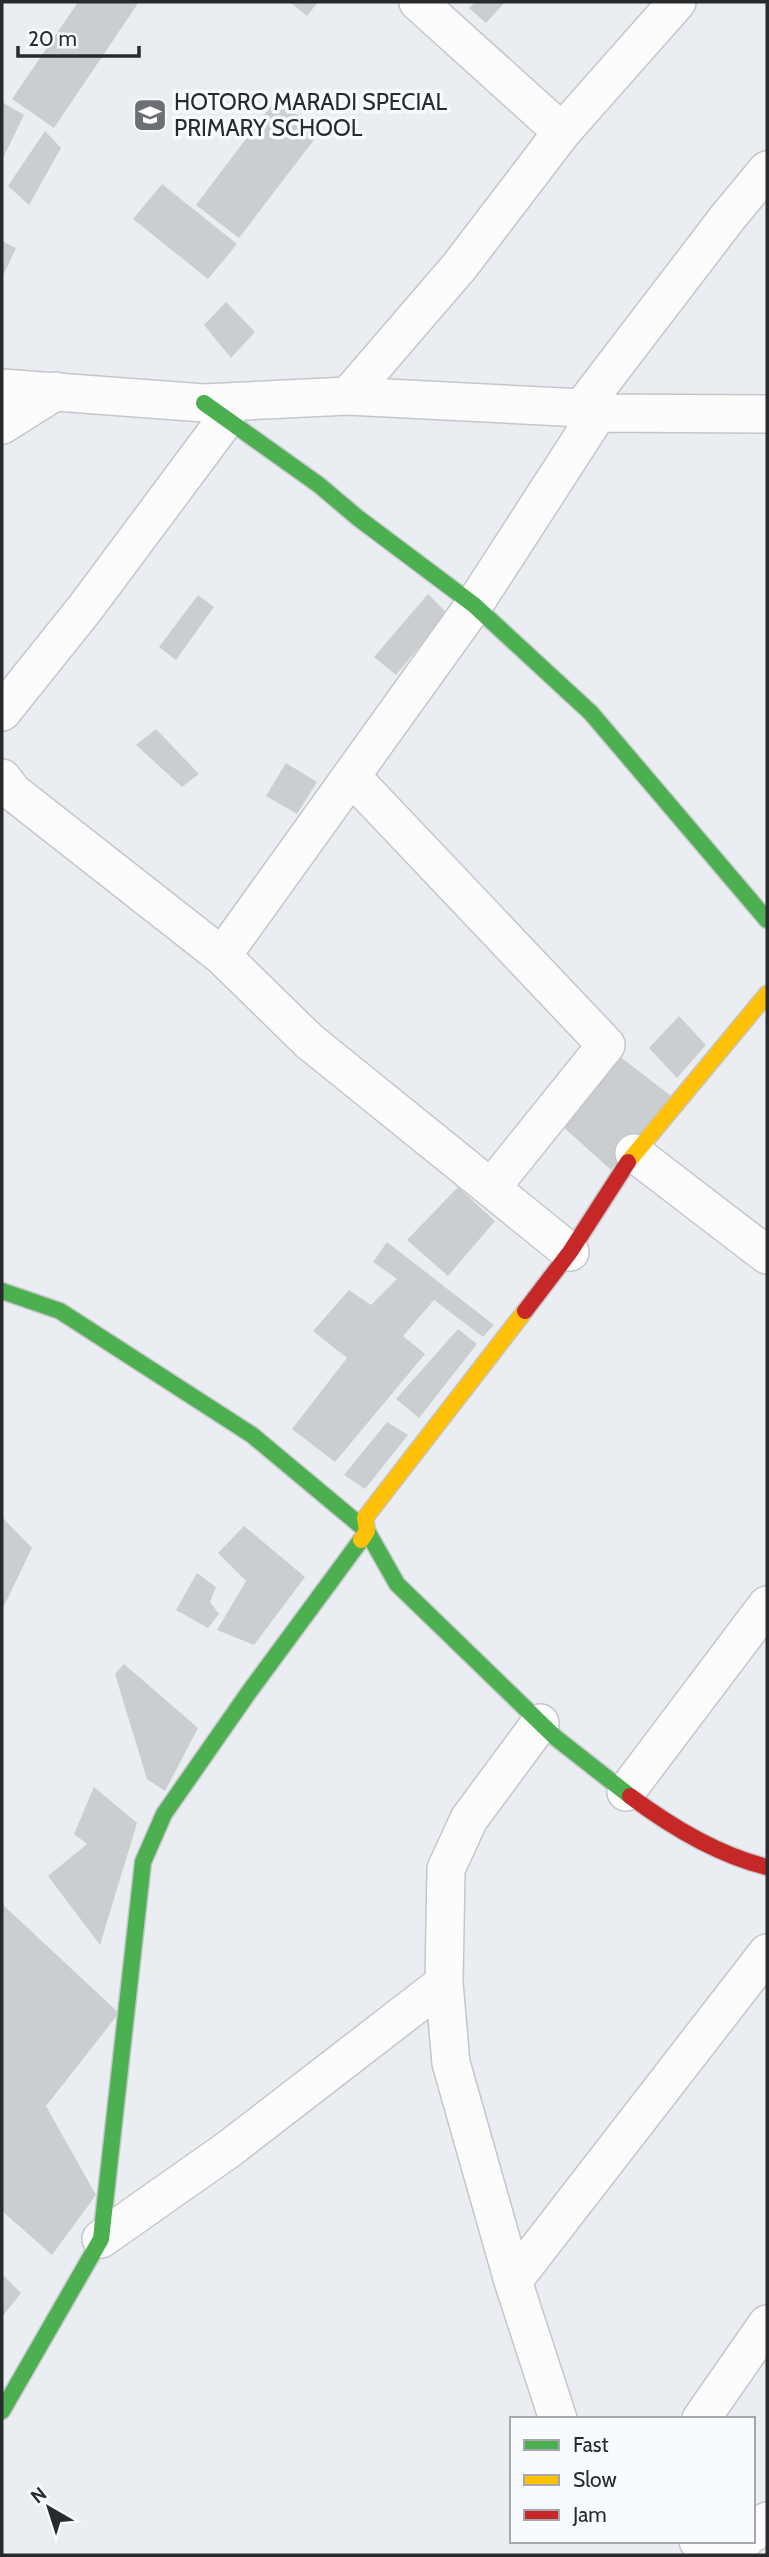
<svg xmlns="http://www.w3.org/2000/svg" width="769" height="2557" font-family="Cabin,sans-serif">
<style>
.building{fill:#cbced1}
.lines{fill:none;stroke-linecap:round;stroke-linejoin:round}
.street-casing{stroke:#c4c6ca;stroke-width:40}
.fast-casing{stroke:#c4c6ca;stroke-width:19}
.slow-casing{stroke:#c4c6ca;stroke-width:19}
.jam-casing{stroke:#c4c6ca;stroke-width:19}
.street{stroke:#fcfcfd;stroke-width:37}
.fast{stroke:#4caf50;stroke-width:16}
.slow{stroke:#ffc107;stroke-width:16}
.jam{stroke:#c62828;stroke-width:16}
.labels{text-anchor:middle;stroke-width:7;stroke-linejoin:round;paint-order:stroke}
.poi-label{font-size:23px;fill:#282b2e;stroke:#f7fafe;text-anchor:start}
</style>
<rect width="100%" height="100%" fill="#eaeef2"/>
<path class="building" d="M78,2H139L54,128L12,99Z
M290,2H318L307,16Z
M475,2H505L486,23L469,8Z
M276,99L320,132L239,238L196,205Z
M2,102L24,115L2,160Z
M45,131L61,148L29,205L8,186Z
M162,184L237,244L208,279L133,219Z
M2,241L16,248L2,278Z
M226,302L255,332L231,358L204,325Z
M428,594L447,613L396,675L374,657Z
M198,595L214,607L176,660L159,647Z
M156,729L199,774L182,787L136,745Z
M286,763L317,782L297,814L266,796Z
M679,1016L706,1045L677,1078L649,1048Z
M618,1055L671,1096L611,1170L560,1124Z
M458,1187L495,1221L448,1276L407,1240Z
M387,1242L494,1325L483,1337L434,1300L403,1336L425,1354L335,1462L292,1429L347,1358L313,1331L349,1290L371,1305L397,1279L373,1262Z
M458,1329L477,1344L419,1418L396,1399Z
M387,1422L408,1435L365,1489L344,1475Z
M2,1517L32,1548L2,1610Z
M244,1526L305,1577L254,1645L217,1630L246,1581L218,1553Z
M197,1573L216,1587L210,1602L219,1614L208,1628L176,1610Z
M124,1664L198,1728L165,1791L147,1779L115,1674Z
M94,1787L137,1823L100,1945L48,1876L87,1844L74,1834Z
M2,1904L119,2013L46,2106L96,2195L52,2255L2,2211Z
M2,2274L21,2293L2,2317Z"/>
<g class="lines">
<g class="street-casing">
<path id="street" d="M418,2L562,132
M2,388L204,403L348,396L582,408L598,413L767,414
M348,396L459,267L562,132L677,2
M582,408L728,217L767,170
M2,425L56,391
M2,712L86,607L226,419
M351,776L606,1045L491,1188
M2,778L13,792L222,956L309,1041L570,1252
M222,956L474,605L598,413
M634,1153L767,1255
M540,1723L469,1819L446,1869L444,1983L451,2063L513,2281L558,2419
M626,1792L767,1605
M101,2239L229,2149L444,1983
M513,2281L767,1953
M701,2419L767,2324
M753,2533L767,2521
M698,2541C716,2553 726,2552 744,2541"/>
</g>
<g class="fast-casing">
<path id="fast" d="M204,403L319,485L358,518L474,605L591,713L767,920
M2,1291L60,1311L252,1435L367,1531L397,1584L556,1738L630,1796
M2,2411L101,2239L143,1862L164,1814L249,1692L361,1540"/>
</g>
<g class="slow-casing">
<path id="slow" d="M628,1162L767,994
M361,1540L367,1531L365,1518L525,1311"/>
</g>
<g class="jam-casing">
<path id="jam" d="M525,1311L570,1252L628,1162
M630,1796C670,1826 718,1855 767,1867"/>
</g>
<use href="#street" class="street"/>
<use href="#fast" class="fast"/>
<use href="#slow" class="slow"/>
<use href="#jam" class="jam"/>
</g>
<defs>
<g id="school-square" transform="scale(1.75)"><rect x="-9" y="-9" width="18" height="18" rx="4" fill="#6c6f73" stroke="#f7fafe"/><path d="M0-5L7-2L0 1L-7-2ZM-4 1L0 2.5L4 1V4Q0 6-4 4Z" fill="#fff"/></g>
</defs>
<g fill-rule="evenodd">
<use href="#school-square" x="150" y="115"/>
</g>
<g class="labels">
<g class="poi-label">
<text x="174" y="110">HOTORO MARADI SPECIAL<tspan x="174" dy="26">PRIMARY SCHOOL</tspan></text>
</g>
</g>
<rect width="769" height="2557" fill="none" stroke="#282b2e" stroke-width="7"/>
<rect x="510" y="2417" width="245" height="126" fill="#f7fafe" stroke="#a4a7ab" stroke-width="2"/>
<rect x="524" y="2440" width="35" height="10" fill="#4caf50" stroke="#a4a7ab" stroke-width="2"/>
<text x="573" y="2452" font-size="21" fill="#282b2e">Fast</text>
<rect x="524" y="2475" width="35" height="10" fill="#ffc107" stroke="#a4a7ab" stroke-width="2"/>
<text x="573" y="2487" font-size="21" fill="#282b2e">Slow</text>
<rect x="524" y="2510" width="35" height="10" fill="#c62828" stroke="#a4a7ab" stroke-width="2"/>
<text x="573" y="2522" font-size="21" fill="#282b2e">Jam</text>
<g transform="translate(49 2508) rotate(321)" stroke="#f7fafe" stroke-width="5" paint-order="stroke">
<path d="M0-5L12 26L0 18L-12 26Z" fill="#282b2e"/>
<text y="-10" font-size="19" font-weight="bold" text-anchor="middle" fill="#282b2e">N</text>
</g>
<path d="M18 46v10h121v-10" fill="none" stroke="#282b2e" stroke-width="3.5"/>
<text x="28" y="46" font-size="21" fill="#282b2e" stroke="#f7fafe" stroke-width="5" paint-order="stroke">20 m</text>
</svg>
